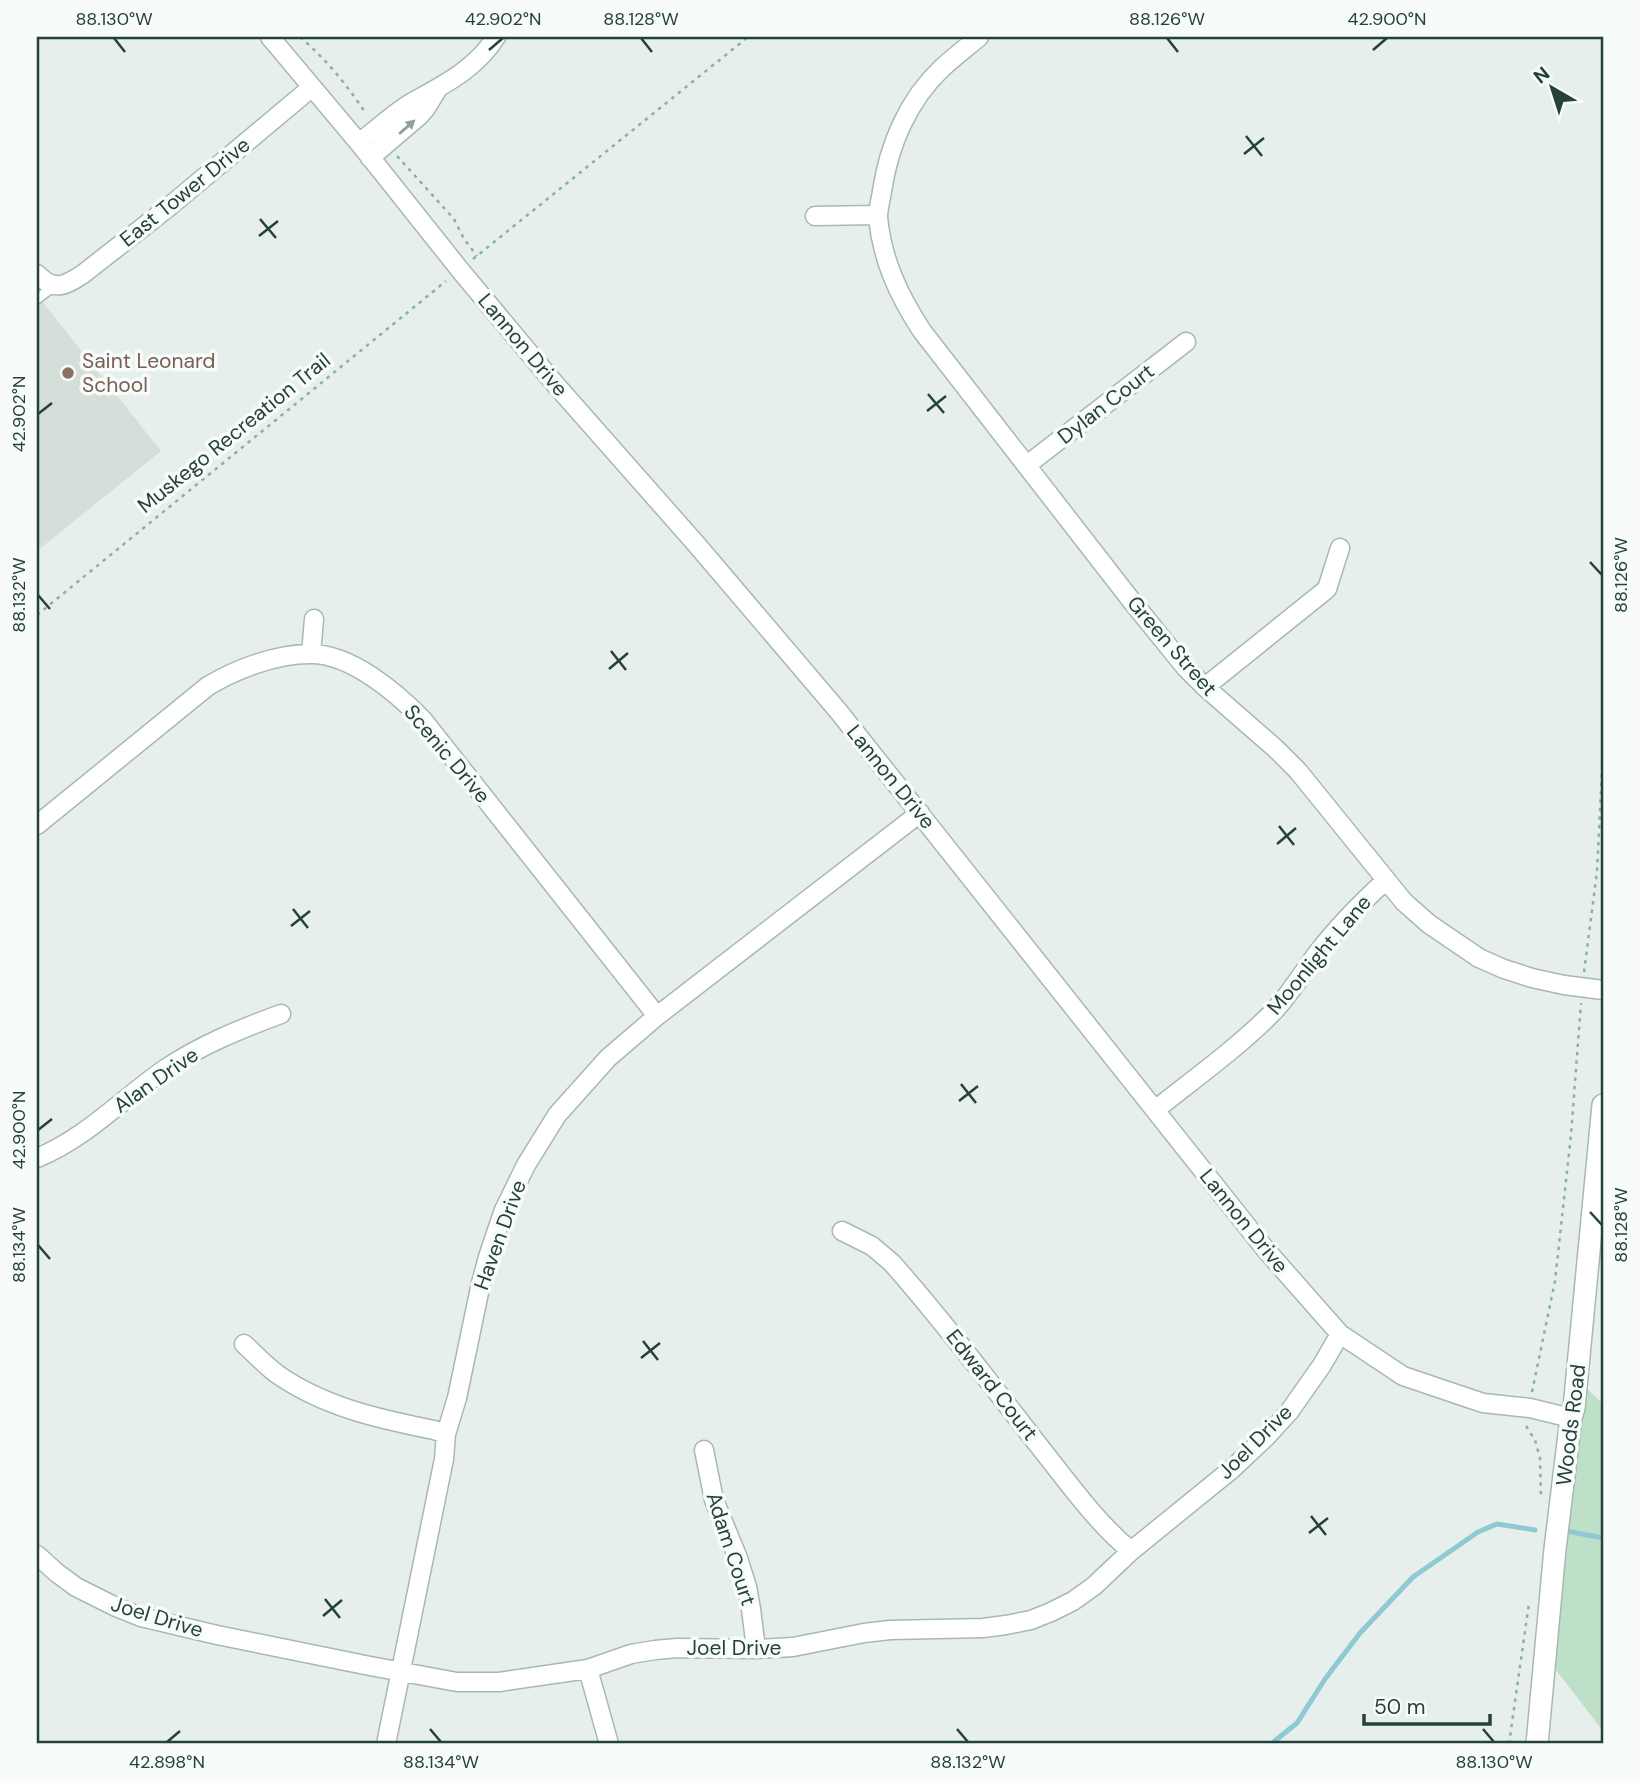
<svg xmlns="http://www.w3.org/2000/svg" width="1640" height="1781" font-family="'DM Sans',sans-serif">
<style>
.built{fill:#d4dfda}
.green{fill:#bfe0c8}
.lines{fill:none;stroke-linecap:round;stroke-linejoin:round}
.stream{stroke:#8ec9d4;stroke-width:5}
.service-casing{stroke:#a8b8b2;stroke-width:12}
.minor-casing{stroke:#a8b8b2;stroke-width:21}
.tertiary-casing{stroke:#a8b8b2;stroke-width:24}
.path{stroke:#86b3a5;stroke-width:2.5;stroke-dasharray:3.5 5;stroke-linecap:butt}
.service{stroke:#fff;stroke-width:9}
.minor{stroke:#fff;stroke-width:18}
.tertiary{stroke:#fff;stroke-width:21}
.oneway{fill:#92a09c}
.ticks{fill:none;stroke:#24423a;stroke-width:2.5}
.education-dot{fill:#8d6e63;stroke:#f7fbf9;stroke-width:2.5}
.labels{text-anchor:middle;stroke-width:7;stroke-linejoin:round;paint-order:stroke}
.street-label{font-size:21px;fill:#24423a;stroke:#f7fbf9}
.education-label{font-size:21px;fill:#785e54;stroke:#f7fbf9;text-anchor:start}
.neatline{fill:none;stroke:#24423a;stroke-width:2.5}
.ticks-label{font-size:18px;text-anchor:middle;fill:#24423a}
</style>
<rect width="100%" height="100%" fill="#e6efeb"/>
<path class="built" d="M37,295L161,451L37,551Z"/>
<path class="green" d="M1582,1384L1603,1404V1731L1553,1666Z"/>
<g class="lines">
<path class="stream" d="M1567,1531L1603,1538
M1271,1744L1297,1723L1325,1679L1360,1633L1413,1577L1478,1532L1497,1524L1535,1530"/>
<g class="service-casing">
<path id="service" d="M37,299L54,286"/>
</g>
<g class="minor-casing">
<path id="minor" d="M270,37L359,143L460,270L555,384L697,545L839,712L1266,1250L1340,1334L1403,1376L1483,1403L1530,1408L1571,1418
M979,37C967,47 954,57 942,68C908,100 889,145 882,191C881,199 878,209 878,217C882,260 899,296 922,331L1134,604L1186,668L1205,687L1276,749L1298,771L1404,902L1429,924L1479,958L1504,969L1532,978L1564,985L1603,990
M359,143C376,130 393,114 411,103C443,85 476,69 496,37
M370,158L419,116L426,108L437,90
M815,216L878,215
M37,274C54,292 65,286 83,274L170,206L311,88
M1027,465L1186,342
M311,654L314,619
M1205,687L1327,589L1340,548
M37,825L208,686C236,669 276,654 310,654C350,653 397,693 423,720L657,1016
M1155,1110C1194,1079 1236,1049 1271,1014C1289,996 1301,975 1316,955C1337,927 1360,904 1386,880
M37,1158C86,1138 122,1099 165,1069C201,1045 240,1029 281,1014
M842,1231L872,1246L892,1263C945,1323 993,1387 1043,1451C1070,1485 1097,1523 1131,1551
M244,1344C255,1354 265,1365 277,1374C324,1407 379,1419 434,1430L446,1434
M704,1450L714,1500L738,1558L747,1587L751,1609L756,1649
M37,1555L57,1573L76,1587L116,1607L141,1617L217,1635L370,1666L457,1682H499L588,1669L631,1654L655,1650L677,1648L756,1649L793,1647L864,1633L890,1630L983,1628L1006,1625L1031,1620L1051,1612L1073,1601L1094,1586L1131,1551L1232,1469L1267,1436L1289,1412L1322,1365L1340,1334
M588,1669L609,1744
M386,1744L444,1459L446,1434L457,1398L481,1283L488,1257L504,1210L526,1165L557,1115L608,1058L657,1016L920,813"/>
</g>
<g class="tertiary-casing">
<path id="tertiary" d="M1537,1744L1555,1549L1571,1418L1574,1408L1603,1105"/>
</g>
<path class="path" d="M300,37C324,57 349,87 366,114
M397,156L454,219L464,239L477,256
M473,259L748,37
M37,615L446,281
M1584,972L1597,872L1603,749
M1532,1392L1555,1281L1571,1135L1581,1003
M1526,1426L1535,1440L1540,1458L1541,1499
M1509,1744L1529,1603"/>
<use href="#service" class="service"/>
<use href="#minor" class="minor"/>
<use href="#tertiary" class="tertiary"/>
</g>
<defs><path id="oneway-solid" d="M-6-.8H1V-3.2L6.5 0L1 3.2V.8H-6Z" transform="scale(1.75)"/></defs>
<use class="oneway" href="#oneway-solid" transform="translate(407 127) rotate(-41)"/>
<path class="ticks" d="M114,38L125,52M641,38L652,52M1167,38L1178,52M489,50L503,38M1373,50L1387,38M1246,136L1262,156M1244,154L1264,138M260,219L276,238M259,236L278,221M928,394L944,413M927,411L946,396M38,414L52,403M1590,562L1602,575M38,595L50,609M611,651L626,670M609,669L628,653M1279,826L1294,845M1277,844L1296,828M293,909L308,928M291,926L310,911M961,1084L976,1103M959,1101L978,1086M38,1130L52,1119M1590,1212L1602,1225M38,1245L50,1259M643,1341L658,1360M641,1358L660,1343M1311,1516L1326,1535M1309,1533L1328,1518M325,1599L340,1618M323,1616L342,1600M430,1729L441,1742M957,1729L968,1742M1483,1729L1494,1742M167,1742L180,1731"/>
<circle class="education-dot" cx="68" cy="373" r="7"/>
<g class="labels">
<g class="street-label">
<text transform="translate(185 192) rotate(-39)" y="7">East Tower Drive</text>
<text transform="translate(523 345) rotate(50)" y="7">Lannon Drive</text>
<text transform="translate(1106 404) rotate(-38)" y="7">Dylan Court</text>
<text transform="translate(234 433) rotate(-39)" y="7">Muskego Recreation Trail</text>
<text transform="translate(1172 646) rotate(49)" y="7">Green Street</text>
<text transform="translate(447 754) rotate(50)" y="7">Scenic Drive</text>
<text transform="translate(891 777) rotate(51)" y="7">Lannon Drive</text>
<text transform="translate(1319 955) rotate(-50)" y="7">Moonlight Lane</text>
<text transform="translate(156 1080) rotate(-35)" y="7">Alan Drive</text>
<text transform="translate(1244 1221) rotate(51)" y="7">Lannon Drive</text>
<text transform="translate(500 1235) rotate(-70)" y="7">Haven Drive</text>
<text transform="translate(992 1385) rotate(52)" y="7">Edward Court</text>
<text transform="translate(1571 1425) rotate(-83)" y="7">Woods Road</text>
<text transform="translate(1255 1442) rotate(-45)" y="7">Joel Drive</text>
<text transform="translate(731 1549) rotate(72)" y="7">Adam Court</text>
<text transform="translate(157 1617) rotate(17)" y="7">Joel Drive</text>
<text x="734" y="1655">Joel Drive</text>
</g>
<g class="education-label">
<text x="82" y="368">Saint Leonard<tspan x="82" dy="24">School</tspan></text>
</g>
</g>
<rect width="1640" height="1781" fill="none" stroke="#f7fbf9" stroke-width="77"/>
<g transform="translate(1552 88) rotate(321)" stroke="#f7fbf9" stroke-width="5" paint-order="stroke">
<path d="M0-5L12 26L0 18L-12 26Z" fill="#24423a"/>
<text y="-10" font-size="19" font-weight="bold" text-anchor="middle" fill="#24423a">N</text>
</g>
<path d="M1364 1714v10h126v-10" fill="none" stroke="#24423a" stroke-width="3.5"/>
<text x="1374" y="1714" font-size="21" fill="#24423a" stroke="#f7fbf9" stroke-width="5" paint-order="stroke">50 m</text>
<rect x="38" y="38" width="1564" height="1704" class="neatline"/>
<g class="ticks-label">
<text x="114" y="25">88.130°W</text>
<text x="503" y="25">42.902°N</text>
<text x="641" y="25">88.128°W</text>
<text x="1167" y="25">88.126°W</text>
<text x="1387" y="25">42.900°N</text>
<text transform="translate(19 414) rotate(-90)" y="6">42.902°N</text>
<text transform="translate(1621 575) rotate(-90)" y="6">88.126°W</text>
<text transform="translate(19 595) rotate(-90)" y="6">88.132°W</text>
<text transform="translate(19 1130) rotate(-90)" y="6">42.900°N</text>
<text transform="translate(1621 1225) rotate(-90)" y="6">88.128°W</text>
<text transform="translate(19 1245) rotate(-90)" y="6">88.134°W</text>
<text x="167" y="1768">42.898°N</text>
<text x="441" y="1768">88.134°W</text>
<text x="968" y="1768">88.132°W</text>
<text x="1494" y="1768">88.130°W</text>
</g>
</svg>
